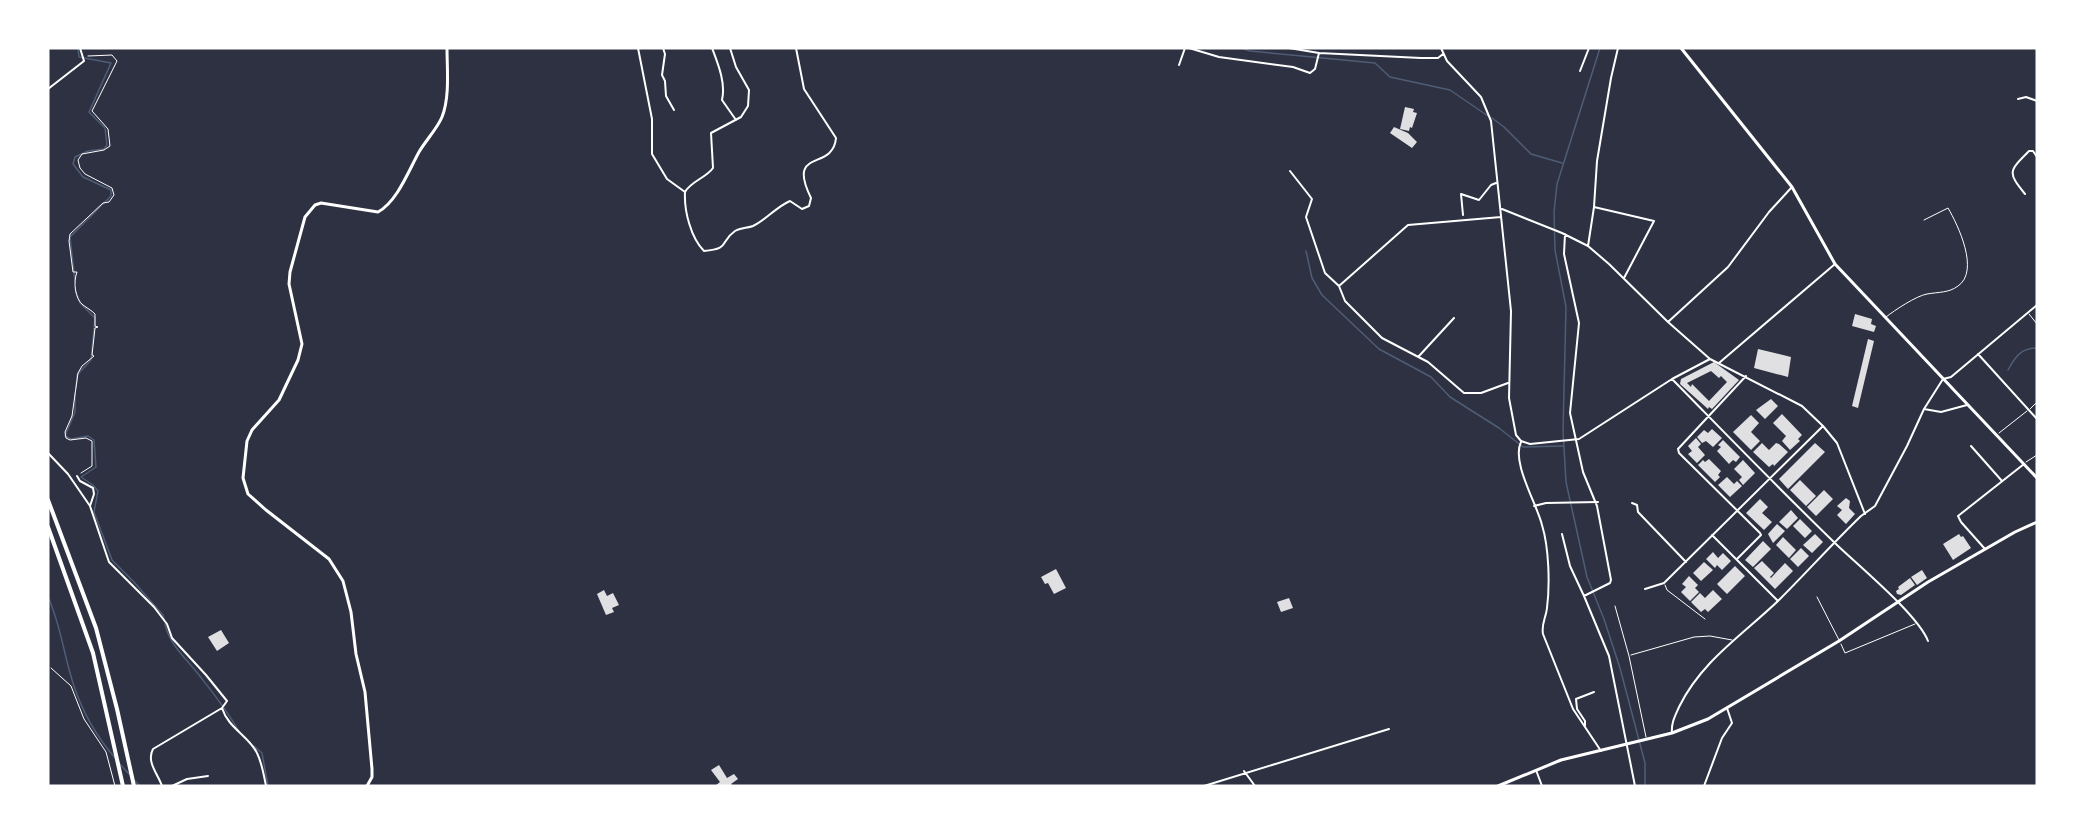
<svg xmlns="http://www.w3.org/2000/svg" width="2085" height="834" font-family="'Fira Sans Condensed',sans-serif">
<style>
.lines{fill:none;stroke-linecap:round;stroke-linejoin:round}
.stream{stroke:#4f5d75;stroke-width:1.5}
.building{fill:#e0e0e3;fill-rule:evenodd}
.path{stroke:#fff;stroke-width:1}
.service{stroke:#fff;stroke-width:1}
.minor{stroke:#fff;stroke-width:2}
.tertiary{stroke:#fff;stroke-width:3}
.secondary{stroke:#fff;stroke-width:3}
.motorway{stroke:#fff;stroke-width:4}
</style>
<rect width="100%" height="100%" fill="#2d3142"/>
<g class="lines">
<path class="stream" d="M1241,48L1250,51L1375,63L1390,77L1450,90L1488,116
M1600,48L1557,184L1554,212L1555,250L1566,307L1563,431L1566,482L1587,577L1604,619L1620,668L1645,763V786
M1492,118L1504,127L1531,154L1562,163
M1306,251L1312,278L1322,295L1379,349L1431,377L1450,397L1499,428L1523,447L1563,446
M75,281L70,237L111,196V190L83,177L73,164L75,157L88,151L104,149L107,145L105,128L89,112L111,63L79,57L78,48
M2008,370C2015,357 2021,348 2037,348
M76,388L77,375L91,360L95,318L80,303L76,292
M75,393V412L65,436L71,439L88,436L94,440L96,467L81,477L93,485L98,491L94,512L112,560L134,582L163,615L164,619
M48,597C61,625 64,657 74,686C83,713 97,737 115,758
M165,624C170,646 186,658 199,675C213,693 227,710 238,730
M254,746L262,753L268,786
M118,762L129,774
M134,780L140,786"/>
</g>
<path class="building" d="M1405,107L1414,109L1413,112L1417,113L1412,128L1410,127L1409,131L1400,129Z
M1394,127L1408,133L1417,142L1412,148L1390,133Z
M1855,314L1872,319L1871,324L1876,326L1874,332L1852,326Z
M1868,339L1874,341L1858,408L1852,406Z
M1758,349L1791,357L1788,377L1754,368Z
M1714,362L1739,380L1712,409L1709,407L1708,409L1680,384L1681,379ZM1711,371L1719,378L1721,376L1727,382L1709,401L1692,384L1691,387L1687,383Z
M1771,399L1778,406L1765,419L1756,410Z
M1782,414L1802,435L1798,439L1800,441L1790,450L1782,441L1786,436L1773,423Z
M1751,415L1759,423L1751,432L1760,441L1751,450L1733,432Z
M1712,429L1722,438L1713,447L1706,441L1702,443L1697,437L1704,430L1708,433Z
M1696,438L1701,444L1698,447L1705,455L1697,463L1688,454L1692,451L1688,446Z
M1723,440L1740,457L1736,462L1733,460L1729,464L1717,451L1721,447L1718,445Z
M1762,443L1769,450L1776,443L1779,444L1788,452L1774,466L1773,464L1769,467L1753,452Z
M1815,443L1825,452L1788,489L1779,479Z
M1709,459L1721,471L1718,475L1720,477L1715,482L1698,465L1703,460L1705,462Z
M1743,460L1755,473L1743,485L1739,480L1742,477L1734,469Z
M1727,477L1734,484L1737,481L1742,486L1730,497L1718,485Z
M1800,480L1816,496L1806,506L1790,490Z
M1824,490L1833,499L1816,516L1807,507Z
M1846,498L1850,501L1849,508L1855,514L1846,524L1837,515L1842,510L1837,506Z
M1760,499L1768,507L1762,513L1772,522L1764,530L1746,513Z
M1791,510L1798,518L1787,529L1779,522Z
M1800,519L1812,531L1805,538L1793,526Z
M1777,524L1785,531L1773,543L1768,534Z
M1815,534L1823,542L1812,553L1803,545Z
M1959,534L1961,537L1963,536L1971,548L1953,560L1943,544Z
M1783,537L1796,550L1789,558L1776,545Z
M1763,541L1771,549L1753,567L1745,560Z
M1801,548L1809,556L1798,567L1790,559Z
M1713,552L1718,558L1723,553L1731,561L1722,570L1717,565L1715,568L1706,559Z
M1762,561L1774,573L1770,577L1771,578L1785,563L1793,571L1775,589L1754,568Z
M1704,562L1713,570L1701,581L1693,573Z
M1735,566L1745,576L1727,594L1717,584Z
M1056,569L1066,588L1054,594L1048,583L1045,584L1041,577Z
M1922,570L1927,578L1917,585L1911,577Z
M1689,576L1698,585L1695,588L1699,592L1690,601L1681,592L1686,587L1682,584Z
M1910,578L1915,585L1901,595L1897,594L1896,591L1899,589L1898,587Z
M604,590L607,596L613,593L619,605L612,608L614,612L606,615L597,594Z
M1713,590L1722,599L1708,612L1705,609L1701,612L1691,602L1700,593L1705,598Z
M1289,598L1293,608L1281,612L1277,602Z
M221,630L229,643L217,651L208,637Z
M719,765L727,778L734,774L738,779L731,784L733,786H715L720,782L711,770Z"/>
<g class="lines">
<path class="path" d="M81,473L92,466V441L86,438L70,440L66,438L65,432L72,416L78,373L82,366L94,356L92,355L95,328L98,327L95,326V314C91,310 87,308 83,305C75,299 73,282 77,272H73L69,241L70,234L103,203L109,202L114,195L112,188L85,174L80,168L78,160L82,154L104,150L110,146L108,129L92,111L117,61L112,55L88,56"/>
<path class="service" d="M2029,314L2037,324
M1886,317C1895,310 1916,296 1927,294C1938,292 1949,293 1958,286C1980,271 1958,225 1948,208L1924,220
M2030,409L2037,402
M1999,433L2027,411
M2026,462L2037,455
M1665,585L1667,590L1705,619
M1817,597L1839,640
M1615,606L1629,656L1646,737
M1841,644L1845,653L1915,624
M1631,655L1694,637L1710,636L1732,640
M51,668L71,686L84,719L106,752L115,786"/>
<path class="minor" d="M638,48L652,119V154L667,179L685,192
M663,48L665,54L662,75L665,81L666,96L674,110
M712,48C718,64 726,83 722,100L736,120
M730,48L736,67L749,90L748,106L741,117L711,133L713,168C706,178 691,181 685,192C684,211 691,238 704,251C731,249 719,242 735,231C740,228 748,228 753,226C766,220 776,207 790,201L802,209L809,206L811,198C786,147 833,172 836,138L804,89L796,48
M1189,48L1219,57L1293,67L1310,73L1315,69L1319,53
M1289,48L1319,53L1421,58H1438L1443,54
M1441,48L1447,61L1481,97L1491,121L1511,311L1509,398L1516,435L1521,441
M1179,65L1185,48
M1580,71L1589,48
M48,89L84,61L80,48
M2018,99L2026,97L2037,101
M1290,171L1312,199L1306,217L1325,273L1339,286L1345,301L1382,338L1428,362L1464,393H1481L1508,383
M2025,194C2007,172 2009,171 2029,151H2033L2037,157
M1594,207L1654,221L1624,278
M1502,209L1562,233L1588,246L1609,264L1668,322L1710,359L1802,406L1823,426L1837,443L1865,514
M1463,215L1461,194L1479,200L1491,185L1496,183
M1565,234L1564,254L1579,323L1570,413L1583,472L1597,506L1611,580L1610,583L1584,596
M1588,246L1594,207L1597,161L1611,78L1618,48
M1339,286L1408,225L1501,217
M1668,322L1728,267L1769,212L1791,188
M1978,354L2037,419
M1419,356L1454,318
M1719,363L1835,264
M1672,379C1727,435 1781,491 1837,545C1860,567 1918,615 1928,641
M1924,409L1941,412L1967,405
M1521,441L1530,444L1579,439L1672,379L1710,359
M1521,442C1511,462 1537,504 1542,525C1549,548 1550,584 1547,608C1546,618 1541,624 1543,634L1573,709L1601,751
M1971,446L2002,481
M48,453L68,474L90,506L109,562L154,607L167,624L172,638L206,675L227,701L222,708L153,749C146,762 158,774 162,786
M77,476L80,481L93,488L94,494L90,506
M1632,503L1637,505L1638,512L1686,562
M1534,506L1546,503L1598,502
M1562,534L1570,566L1584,596L1609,656L1635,786
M1712,535L1778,601
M1985,549L1961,522L1958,516L2024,464
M1737,559L1761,535L1760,533L1679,453L1678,449L1746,376
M1645,589L1664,583L1823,426
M222,708C228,728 249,736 257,753C262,763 264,776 266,786
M1585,726V721L1577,709L1576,699L1594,692
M1672,733C1671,723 1675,716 1679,707C1702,660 1744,634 1780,599C1807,572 1833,543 1861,516L1875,506L1907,446L1924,409L1943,379L1951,377L2037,305
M1536,770L1542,786
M1244,771L1255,786
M172,786L187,779L208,776
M1204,786L1389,729
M1704,786L1722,738L1732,723L1727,708"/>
<path class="tertiary" d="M1681,48L1792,187L1835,264L2037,478
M367,786L372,777V769L365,692L356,654L351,612L343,581L329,559L266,510L248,494L243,478L247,441L252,430L279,400L298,360L302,344L289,284L290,272L305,217L315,205L321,203L378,212C397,202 409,170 419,152C426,140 437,129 442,117C450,97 447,69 447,48"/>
<path class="secondary" d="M1498,786L1561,760L1672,733L1708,719L1839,641L1928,582L2015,532L2037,522"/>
<path class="motorway" d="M48,500L96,628L117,709L134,786
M48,527L93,653L123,786"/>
</g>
<rect width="2085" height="834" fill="none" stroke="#ffffff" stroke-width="99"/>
</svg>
